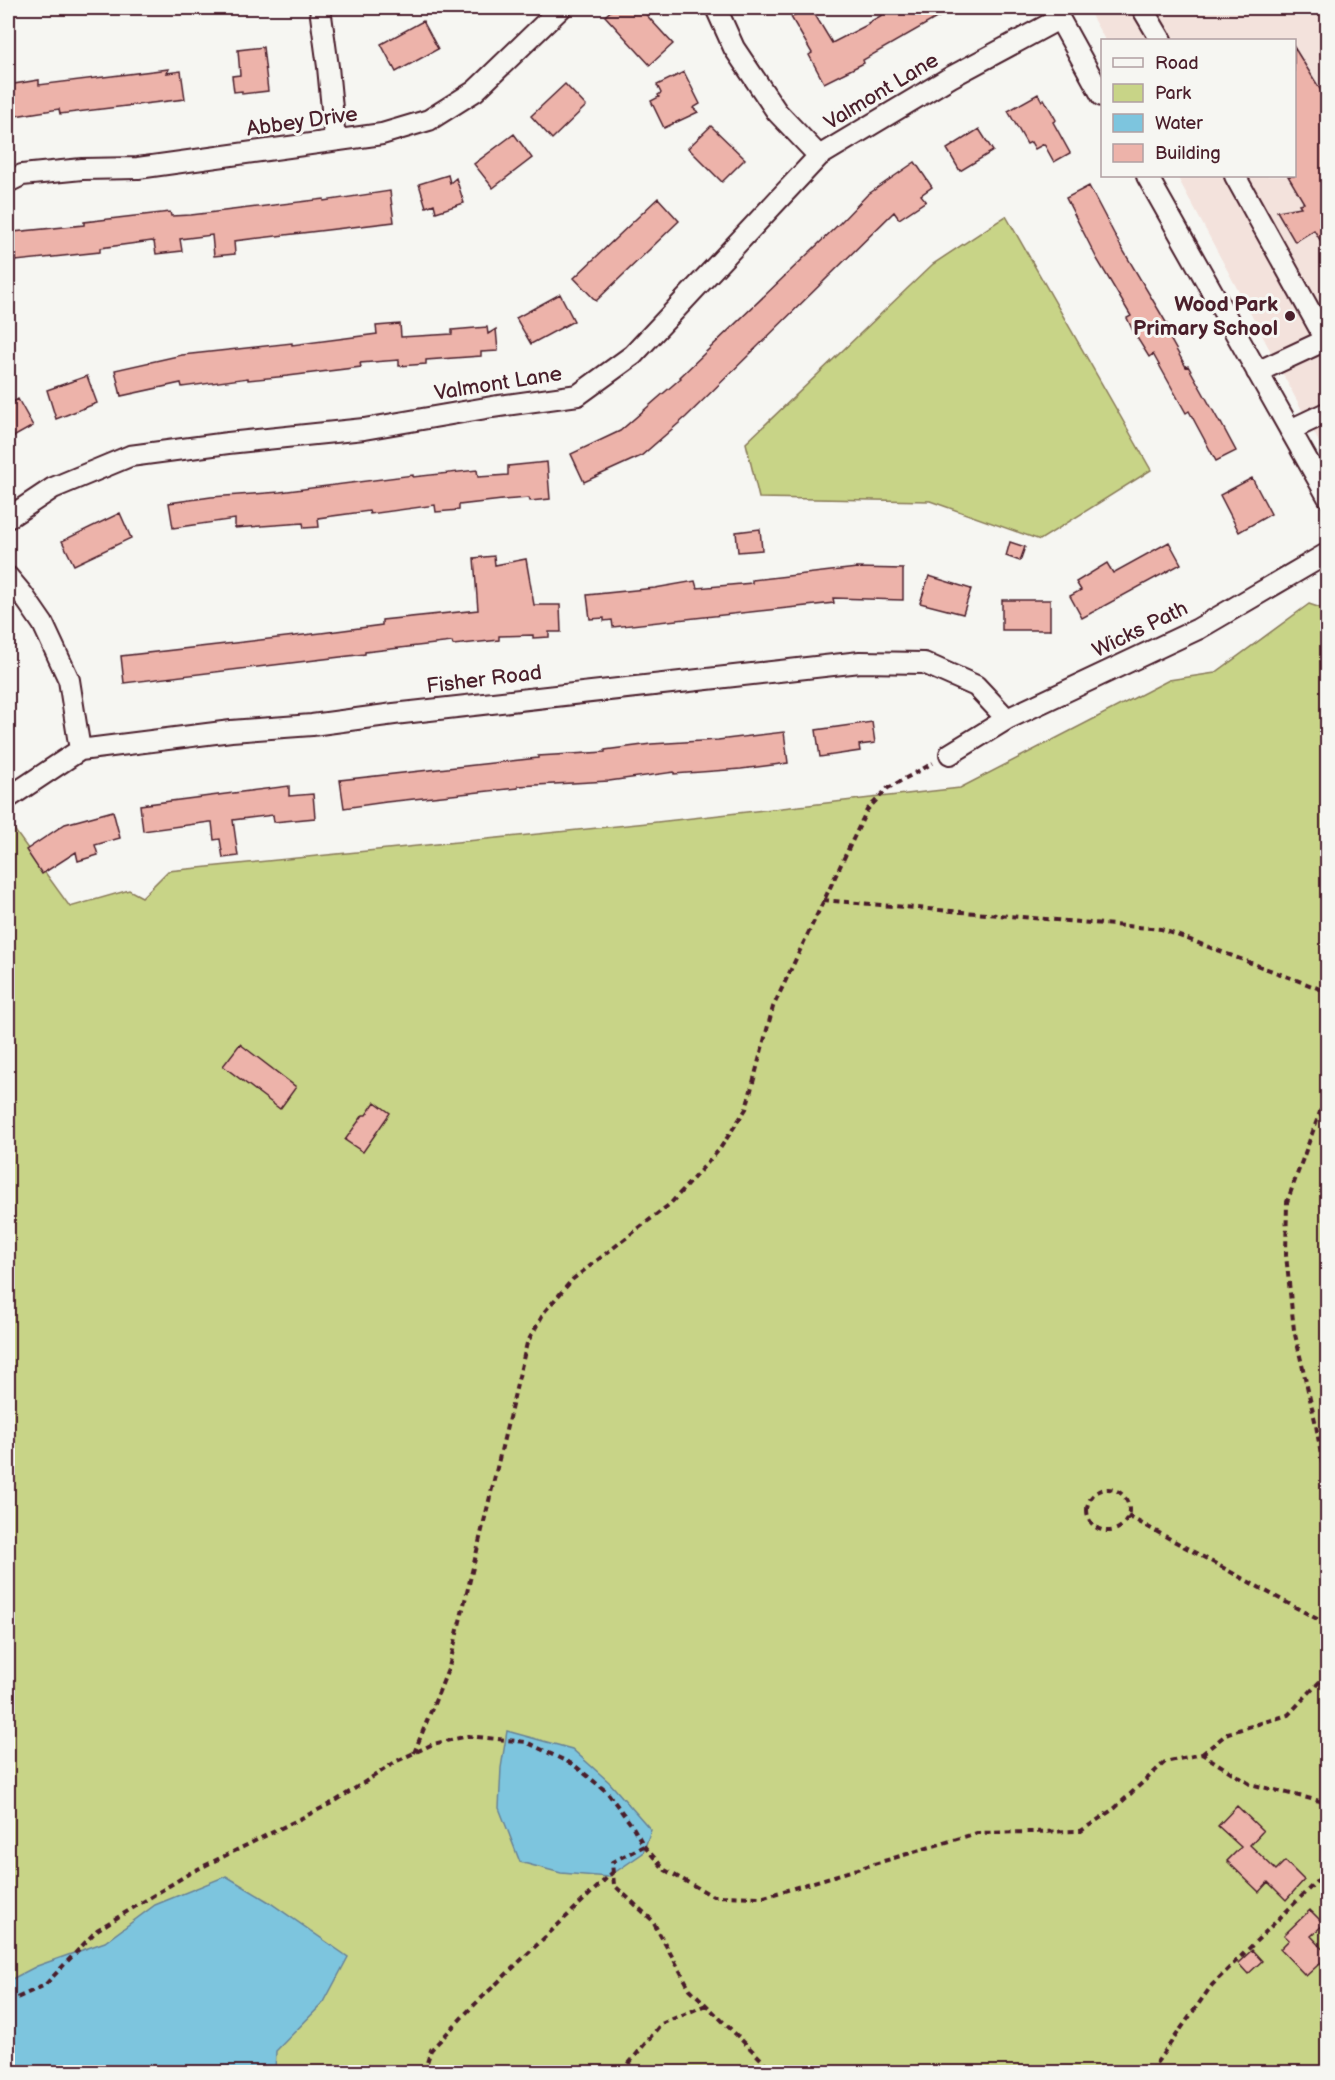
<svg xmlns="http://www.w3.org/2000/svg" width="1335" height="2080" font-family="'Balsamiq Sans',sans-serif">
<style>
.built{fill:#f3e2dc}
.green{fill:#c8d487;stroke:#897a59;stroke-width:1.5}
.water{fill:#7dc5de;stroke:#698396;stroke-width:1.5}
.building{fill:#edb3aa;stroke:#4a1f2b;stroke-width:1.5}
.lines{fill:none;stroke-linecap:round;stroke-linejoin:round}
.minor-casing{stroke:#4a1f2b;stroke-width:24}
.path{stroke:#4a1f2b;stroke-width:4;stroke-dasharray:6 4.5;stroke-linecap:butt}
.minor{stroke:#f6f6f2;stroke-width:20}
.poi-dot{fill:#4a1f2b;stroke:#f6f6f2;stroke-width:2}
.labels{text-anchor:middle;stroke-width:6;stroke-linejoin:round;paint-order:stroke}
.street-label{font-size:21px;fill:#4a1f2b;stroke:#f6f6f2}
.poi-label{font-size:21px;font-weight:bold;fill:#4a1f2b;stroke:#f6f6f2;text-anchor:end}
</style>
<rect width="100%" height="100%" fill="#f6f6f2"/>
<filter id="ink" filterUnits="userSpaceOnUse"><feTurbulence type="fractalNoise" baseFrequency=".0167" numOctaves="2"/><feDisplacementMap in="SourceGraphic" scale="12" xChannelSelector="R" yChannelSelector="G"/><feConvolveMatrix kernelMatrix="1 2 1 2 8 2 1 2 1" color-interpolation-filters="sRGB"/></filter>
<g filter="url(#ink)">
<path class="built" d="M1087,8H1327V457L1177,176H1294V40H1105Z"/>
<path class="green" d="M1006,216L1151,470L1040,540L930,501L759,498L746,443L933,264Z
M1309,604L1327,610V2072H8V821L70,907L129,890L142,897L168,871L657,822L960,788L1169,680L1215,673Z"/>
<path class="water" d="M507,1731L572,1749L609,1782L651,1830L643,1853L608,1877L561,1873L520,1862L499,1808L501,1768Z
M226,1876L269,1902L348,1957L324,2002L276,2051L275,2072H161L133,2066L125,2072H8V1981L37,1966L105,1942L155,1905Z"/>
<path class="building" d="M614,8H640L673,44L650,65L605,16Z
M807,8H811L832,43L869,24L868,23L894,8H954L863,60L864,63L824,83L809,55L812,53L791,17Z
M423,21L438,49L396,72L381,44Z
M263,47L268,91L242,94V91L234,92L232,76L240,75L238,50Z
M1294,47L1328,102V253L1314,230L1295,242L1277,211L1301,207L1299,204L1304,203L1288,176H1294Z
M169,69L167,73L181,71L185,99L60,114L59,109L8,117V85L39,80V85Z
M684,72L700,104L693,108L698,112L664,128L651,101L659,97L658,95L661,93L657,85Z
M565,84L586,106L552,139L531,116Z
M1038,94L1042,101L1044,99L1056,120L1053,122L1070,153L1054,162L1044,144L1035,149L1031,142L1027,144L1008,111Z
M711,126L745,159L722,182L688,148Z
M979,129L993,151L960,171L947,149Z
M514,134L532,158L493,188L474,164Z
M915,162L932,187L921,195L926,201L899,219L894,212L686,417L641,456L584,482L571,454L620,431L681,378L680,377L840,223L867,195Z
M448,175L450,183L456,178L464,203L436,212L434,204L426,207L419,184Z
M1089,186L1120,245L1167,324L1163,326L1186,367L1188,366L1220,423H1221L1236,451L1216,461L1189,411L1186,413L1153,354L1149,357L1134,333L1127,318L1131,316L1097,259L1066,198Z
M390,191L394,222L234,241L235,254L214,256L212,235L180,239L182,251L156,254L154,242L152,241L100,248V252L16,261L13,232L84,225V222L126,217L170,212L171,216L191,215L324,199V201Z
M658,198L679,221L596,301L574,278Z
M560,294L574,321L531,344L516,318Z
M400,324L401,337L452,334V330L487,327L488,334L496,329L498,351L481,352V356L426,360V364L399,366V360L360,363L361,367L288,376L248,380V378L182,387L181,383L121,396L115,370L182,355L292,343V345L377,334L376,326Z
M87,376L97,403L56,419L47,390Z
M18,399L33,426L8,440V405Z
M547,462L550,499L530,501L529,498L502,500L459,505V510L436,512L435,505L370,514L369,511L318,518L319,527L304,528L303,523L235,528V519L173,528L169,503L211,497L280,492L413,475V477L477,470L478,477L508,475V466Z
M1252,478L1271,514L1239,532L1220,495Z
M120,513L131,538L74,565L62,541Z
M760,529L762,550L738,552L736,532Z
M1010,542L1025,547L1020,561L1006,556Z
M1169,542L1181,564L1082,618L1070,596L1081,590L1076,582L1107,563L1113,573Z
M494,556L495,565L526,559L534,605H560L561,632H549V637L533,638V635L499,636V640L453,645L452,642L365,652V654L124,683L121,656L321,633L382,625V620L478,610L474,558Z
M857,568L903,569V600L833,598L834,603L613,627L612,620L604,621V618L590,619L587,595L655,588L695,581L697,588L752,583V580Z
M929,576L971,589L963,614L920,603Z
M1002,600H1050V630H1002Z
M872,722L875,743L859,745L860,751L820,757L816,730Z
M784,732L788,763L741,769L674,774V772L609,781L518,786V788L386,802L344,808L340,780L538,758V756L605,752V750L651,744L718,740Z
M289,786V796L313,794L315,818L274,822L273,815L233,820L238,856L223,858L220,839L214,840L212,822H210L143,831L140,805Z
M113,811L120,838L95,845L98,855L78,861L76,852L42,874L26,850L65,824Z
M240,1044L296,1087L280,1109L223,1066Z
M375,1102L390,1113L363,1152L345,1140L363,1115H366Z
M1237,1806L1263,1831L1250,1845L1276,1870L1285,1861L1304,1880L1286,1900L1268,1882L1259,1892L1227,1861L1241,1847L1218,1826Z
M1310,1910L1324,1924L1311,1936L1328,1954V1956L1306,1976L1280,1949L1289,1940L1284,1935Z
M1252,1950L1262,1961L1248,1974L1238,1963Z"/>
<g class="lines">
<g class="minor-casing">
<path id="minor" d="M320,8L328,67L335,140
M716,8L734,48L777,112L819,156
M1142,8L1161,40
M1054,9L1102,96
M1147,176L1328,497
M1235,176L1326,340
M8,182L22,175L82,169L138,168L382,134L429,120L475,91L561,8
M1257,372L1328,339
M1290,430L1328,412
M8,518L53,488L130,456L228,443L364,429L492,407L578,395L633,355L819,156L951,77L1059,19
M8,577L23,595L43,624L69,680L80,750
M950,754L1007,719L1198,629L1328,553
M8,798L80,750L231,731L312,725L394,714L860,662L924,663L976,686L1007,719"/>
</g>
<path class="path" d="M823,900L1161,929L1328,992
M1328,1090L1287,1202L1286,1255L1294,1330L1316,1425L1328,1498
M1087 1510a21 21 0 1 1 42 0a21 21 0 1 1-42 0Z
M1128,1516L1328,1625
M414,1753L449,1667L527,1343L545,1311L573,1279L670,1204L719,1150L746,1109L773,1007L867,810L888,788L933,763
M1202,1754L1228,1733L1288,1715L1325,1676L1323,1623L1328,1598
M644,1846L665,1870L713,1896L764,1897L977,1833L1081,1831L1115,1808L1165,1762L1202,1754L1250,1784L1328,1803
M8,2002L45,1985L97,1930L190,1873L334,1802L397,1761L433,1744L468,1736L526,1742L574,1765L607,1792L633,1827L644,1846L612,1862L614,1885L652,1920L690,1989L774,2072
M424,2072L431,2050L470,2009L613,1872
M622,2072L661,2024L706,2005
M1150,2072L1212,1985L1328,1870"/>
<use href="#minor" class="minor"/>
</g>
</g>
<circle class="poi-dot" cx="1290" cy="316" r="6"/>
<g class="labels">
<g class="street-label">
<text transform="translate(881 91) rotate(-31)" y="7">Valmont Lane</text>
<text transform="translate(302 121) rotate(-8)" y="7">Abbey Drive</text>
<text transform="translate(498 383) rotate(-9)" y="7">Valmont Lane</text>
<text transform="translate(1140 629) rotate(-26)" y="7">Wicks Path</text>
<text transform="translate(484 679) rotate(-7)" y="7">Fisher Road</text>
</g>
<g class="poi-label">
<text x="1278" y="311">Wood Park<tspan x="1278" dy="24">Primary School</tspan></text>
</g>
</g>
<rect width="1335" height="2080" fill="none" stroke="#f6f6f2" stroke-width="30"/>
<rect x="15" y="15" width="1305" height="2050" fill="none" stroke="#4a1f2b" stroke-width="2" filter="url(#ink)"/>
<rect x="1101" y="39" width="195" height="138" fill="#f6f6f2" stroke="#b1a0a2" stroke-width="1.5"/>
<rect x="1113" y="58" width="30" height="9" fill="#f6f6f2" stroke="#b1a0a2" stroke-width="1.5"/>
<text x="1155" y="69" font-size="18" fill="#4a1f2b">Road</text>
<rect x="1113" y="84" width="30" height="18" fill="#c8d487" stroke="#b1a0a2" stroke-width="1.5"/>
<text x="1155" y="99" font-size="18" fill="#4a1f2b">Park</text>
<rect x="1113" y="114" width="30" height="18" fill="#7dc5de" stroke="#b1a0a2" stroke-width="1.5"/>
<text x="1155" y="129" font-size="18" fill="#4a1f2b">Water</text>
<rect x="1113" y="144" width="30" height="18" fill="#edb3aa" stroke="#b1a0a2" stroke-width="1.5"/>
<text x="1155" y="159" font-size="18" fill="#4a1f2b">Building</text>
</svg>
